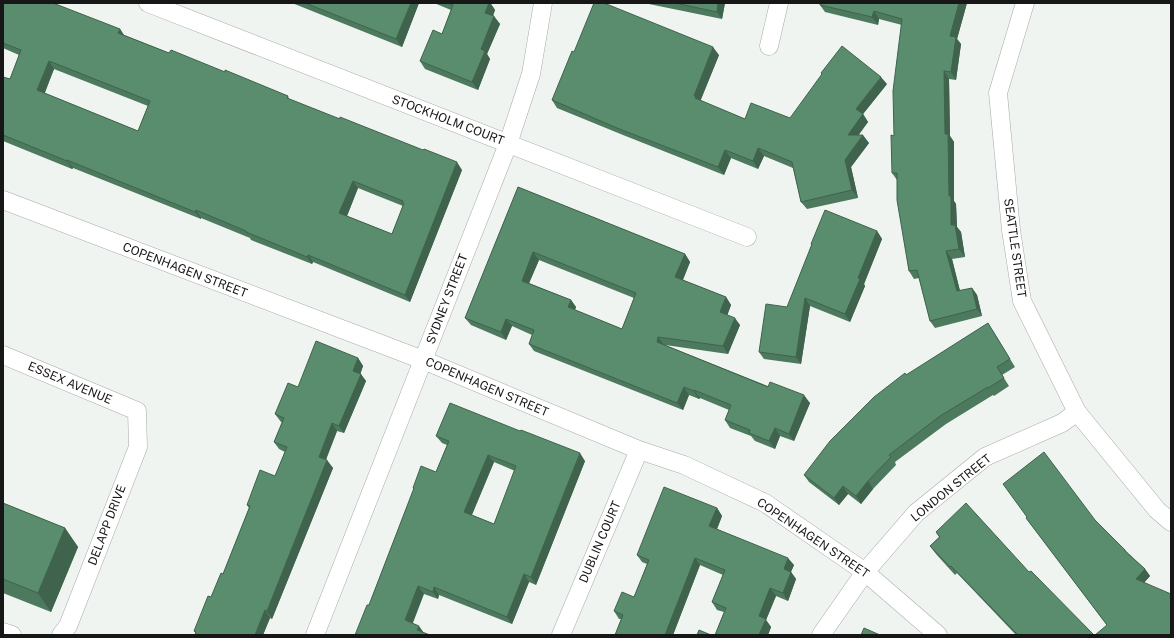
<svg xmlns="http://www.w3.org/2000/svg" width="1174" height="638" font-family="'Public Sans',sans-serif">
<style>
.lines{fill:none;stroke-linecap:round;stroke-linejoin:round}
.minor-casing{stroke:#a6aba7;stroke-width:19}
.minor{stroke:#fff;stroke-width:18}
.wall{fill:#4d795e;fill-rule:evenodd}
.shaded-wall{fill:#3f634c}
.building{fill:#5a8d6d;stroke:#3f634c;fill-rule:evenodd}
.labels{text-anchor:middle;stroke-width:3.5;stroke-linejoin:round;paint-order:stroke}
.street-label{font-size:12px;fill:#161716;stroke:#fff}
</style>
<rect width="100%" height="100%" fill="#eff4f1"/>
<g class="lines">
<g class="minor-casing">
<path id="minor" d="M148,3L747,237
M1025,3L998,93L1011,230L1022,301L1077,412L1157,510L1171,522
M769,46L779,3
M3,200L423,360L639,450L684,465L765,503L865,572L938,635
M3,355L137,411L138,447L68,626L61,635
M3,632L12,635
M315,635L508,144L531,74L543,3
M561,635L639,450
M821,635L865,572L916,513L985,457L1062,423L1077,412"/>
</g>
<use href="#minor" class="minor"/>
</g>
<path class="wall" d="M3,3L120,29L124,35L169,53L288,96L289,99L462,170L410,302L313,262L312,264L251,240L250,238L201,218V219L73,168L72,169L3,141V77L10,79L19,55L3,48ZM54,69L148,106L138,131L44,93ZM358,188L403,206L392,234L347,216Z
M292,3H419L402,47Z
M434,3H491V4L495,10L493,16L500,24L487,54L490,59L478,90L425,69L420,61L442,34L451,10Z
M644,3H725L722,19Z
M967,3L957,39L961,44L956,80L949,79L950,136L954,142V201L956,204L957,227L961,232L965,257L952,259L960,291L972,288L977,295L982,316L935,328L930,321L919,278L914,279L909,271L897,180L892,173L894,136L902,25L879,19L878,25L825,12L820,5Z
M574,52L719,55L700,101L745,119L790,118L887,84L863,114L868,122L858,135L869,143L851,167L858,198L807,209L801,202L793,168L764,156L758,169L731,158L724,175L623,135L557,108L552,100Z
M518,187L685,254L690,262L683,280L726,297L731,305L727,315L740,325L728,354L665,345L810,403L794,441L780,436L775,449L755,441L751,436L730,428L725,420L729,410L700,398L699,399L689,395L683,410L534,351L529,344L532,335L512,326L506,340L471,325L465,318ZM539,260L634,298L622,329L575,310L576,307L571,300L529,283Z
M877,231L882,239L864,284L865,286L850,322L810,306L801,364L764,359L759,352L787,307L812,245L811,244Z
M993,331L1015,367L1002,375L1009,386L994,396L993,395L946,424L895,462L896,465L873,489L861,504L848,494L839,505L809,482L804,475L906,375Z
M358,358L363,366L360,374L366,381L344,433L337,431L326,460L333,468L272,619L270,618L263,635H195L196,634L194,631L223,574L249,508L247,505L275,476L285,452L279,449L274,442L282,422H281L275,414L298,387Z
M436,436L585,461L536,585L529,582L512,624L439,595L438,599L424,594L355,635L369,605L414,489L413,488L436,472L447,445L442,443ZM494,462L515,471L494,524L472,515Z
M3,503L65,528L78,547L51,612L3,593Z
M717,508L722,516L717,529L794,565L791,572L796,579L788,601L776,596L766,620L771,627L768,635H715L724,612L717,610L712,602L723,575L700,565L673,635H615L621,619H619L614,611L634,597L647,564L642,562L637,555Z
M1026,518L1095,520L1129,554L1145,569L1150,576L1107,625Z
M936,532L1029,572L1094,635H1016L957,573L955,575L936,554L930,546L939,537Z"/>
<path class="shaded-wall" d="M411,3H419L402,47L396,39Z
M486,3H491V4L495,10L491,20L485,13Z
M718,3H725L722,19L717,12Z
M959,3H967L957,39L961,44L956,80L951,72L950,36Z
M874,11L879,19L878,25L872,17Z
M494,16L500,24L487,54L490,59L478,90L472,82L481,49Z
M120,29L125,37L118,33Z
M713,47L719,55L700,102L695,98L694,96Z
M49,61L54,69L43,98L37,90Z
M944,71L949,79L950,136L954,142V201L956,204L957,227L961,232L965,257L959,249L951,225L945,134Z
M881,77L887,84L863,114L868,122L853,143L848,135L856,109Z
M863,135L869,143L851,167L858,198L852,190L845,160Z
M758,148L764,156L758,169L753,161Z
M725,150L731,158L724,175L718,167Z
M67,160L73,168L72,169L67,161Z
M457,162L462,170L410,302L405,295Z
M353,181L358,188L345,221L339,213Z
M196,210L201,218V219L195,212Z
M877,231L882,239L864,284L865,286L850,322L845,314L858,278Z
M946,251L952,259L962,299L957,291Z
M533,252L539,260L527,288L522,281Z
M685,254L690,262L681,284L675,277Z
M308,255L313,262L312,264L307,257Z
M972,288L977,295L982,316L977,309Z
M726,297L731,305L726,319L720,312Z
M805,298L810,306L801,364L796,357Z
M571,300L576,307L573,315L568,307Z
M735,318L740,325L728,354L723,346Z
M506,319L512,326L506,340L501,332Z
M658,337L664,345L657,342Z
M358,358L363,366L359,378L353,371Z
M361,374L366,381L344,433L339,426Z
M684,387L689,395L683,410L677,403Z
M694,390L700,398L699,399L694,391Z
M804,395L810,403L794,441L789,434Z
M332,423L337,431L324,464L319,457Z
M775,428L780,436L775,449L769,441Z
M580,453L585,461L536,585L531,577Z
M488,455L494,462L470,519L464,512Z
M327,460L333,468L272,619L267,611Z
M868,481L873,489L861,504L856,496Z
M843,486L848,494L839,505L834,498Z
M717,508L722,516L715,534L709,526Z
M65,528L78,547L51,612L38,593Z
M695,558L700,565L673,635H665Z
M788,558L794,565L789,576L784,569Z
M1145,569L1150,576L1141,586L1136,579Z
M791,572L796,579L788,601L783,593Z
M524,574L529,582L512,624L507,617Z
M418,586L424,594L411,628L405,620Z
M434,587L439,595L438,599L433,592Z
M770,588L776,596L766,620L771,627L768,635H759V616Z
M265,610L270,618L263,635H255Z
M419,626L424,633L417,630Z"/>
<path class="building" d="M3,3H53L120,29L118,33L169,53L171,50L225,72V70L288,96L287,98L340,119V117L423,150L424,149L457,162L405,295L308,255L307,257L246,232V231L196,210L195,212L67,160V161L3,135V77L10,79L21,50L3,43ZM49,61L150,101L138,131L37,90ZM353,181L403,201L402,203H404L392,234L339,213Z
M305,3H411L396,39Z
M447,3H489L485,13L494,16L481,49L485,51L472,82L420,61L433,30L442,34L453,5Z
M594,3H604L713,47L694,96H696L695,98L745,119L751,103L790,118L822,74L821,73L842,46L881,77L856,109L863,114L848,135H863L845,160L852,190L801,202L792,162L758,148L753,161L725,150L718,167L617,128L552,100L572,51L574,52Z
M675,3H718L717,12Z
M820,3H959L950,36L956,37L951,72L944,71L945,134H948L949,196H951V225H955L959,249L946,251L957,291L972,288L977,309L930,321L917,270L909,271L897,200V173H892L891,135L894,136L893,91L902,19L874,11L872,17L820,5Z
M518,187L685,254L675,277L726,297L720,312L735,318L723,346L658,337L657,342L768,387L770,382L804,395L789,434L775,428L769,441L749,433L750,430L725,420L731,405L694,390V391L684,387L677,403L529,344L534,330L506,319L501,332L465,318ZM533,252L636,293L622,329L568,307L571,300L522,281Z
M825,210L877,231L858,278L860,279L845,314L805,298L796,357L759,352L766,304L787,307L812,244H811Z
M988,323L1010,359L997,367L1004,378L988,388V387L940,416L889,455L891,457L868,481L856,496L843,486L834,498L804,475L830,441L874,397L905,373L906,375Z
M316,341L358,358L353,371L361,374L339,426L332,423L319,457L327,460L267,611L265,610L255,635H195L196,632L194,631L208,596L211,597L221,573L223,574L250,506L247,505L260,470L275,476L287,447L274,442L284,418L275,414L288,383L298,387Z
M450,403L520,431L521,430L580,453L531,577L524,574L507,617L434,587L433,592L418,586L405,620L419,626L417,630L430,635H355L367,605H369L414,488H413L421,466L436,472L449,441L436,436ZM488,455L516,466L494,524L464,512Z
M1044,452L1095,520L1125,550V551L1145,569L1136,579L1171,594V635H1095L1107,625L1026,518L1027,517L1003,484Z
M664,487L717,508L709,526L788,558L784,569L791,572L783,593L770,588L759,616L766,619L759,635H715L726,608L712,602L725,570L695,558L665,635H615L623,615L614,611L622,592L634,597L649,560L637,555Z
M3,503L65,528L38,593L3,579Z
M966,503L1029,572L1031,571L1094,635H1018L951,566L950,567L930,546L940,537L936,532Z
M864,628L880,635H861Z
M699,630L711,635H697Z"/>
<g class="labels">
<g class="street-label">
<text transform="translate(448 120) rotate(21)" y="4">STOCKHOLM COURT</text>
<text transform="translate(1015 248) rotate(82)" y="4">SEATTLE STREET</text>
<text transform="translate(185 270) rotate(21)" y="4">COPENHAGEN STREET</text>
<text transform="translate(447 299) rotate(-69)" y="4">SYDNEY STREET</text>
<text transform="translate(70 383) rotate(23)" y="4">ESSEX AVENUE</text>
<text transform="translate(487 387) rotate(23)" y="4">COPENHAGEN STREET</text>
<text transform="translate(951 488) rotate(-39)" y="4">LONDON STREET</text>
<text transform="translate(107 525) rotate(-69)" y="4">DELAPP DRIVE</text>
<text transform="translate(813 538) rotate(34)" y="4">COPENHAGEN STREET</text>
<text transform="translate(600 542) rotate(-67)" y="4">DUBLIN COURT</text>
</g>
</g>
<rect width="1174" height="638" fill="none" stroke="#161716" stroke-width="8"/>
</svg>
